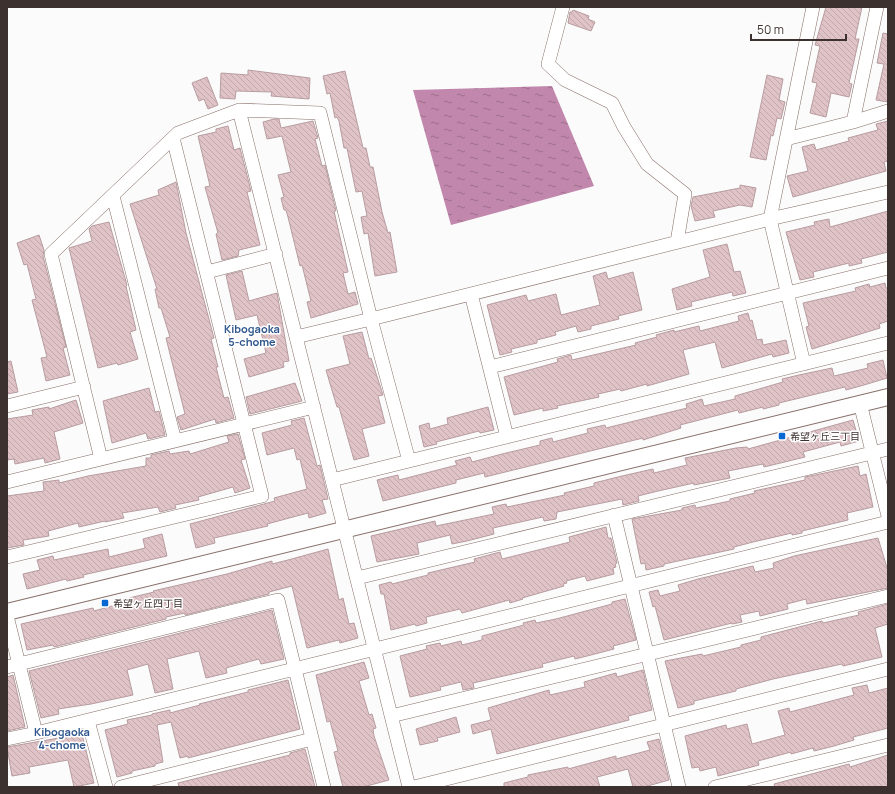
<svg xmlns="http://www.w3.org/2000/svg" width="895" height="794" font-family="Manrope,'Noto Sans JP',sans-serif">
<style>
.water{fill:url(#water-ripples)}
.building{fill:url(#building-back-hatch);stroke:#b79ca0}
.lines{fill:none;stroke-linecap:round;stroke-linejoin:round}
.minor-casing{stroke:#887069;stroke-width:14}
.tertiary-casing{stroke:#887069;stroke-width:18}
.minor{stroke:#fff;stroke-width:13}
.tertiary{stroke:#fff;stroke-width:16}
.poi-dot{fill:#0968d1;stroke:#fff;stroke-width:1.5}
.labels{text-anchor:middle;stroke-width:3;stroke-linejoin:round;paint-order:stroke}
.poi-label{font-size:10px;fill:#3c312e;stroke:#fff;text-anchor:start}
.neighbourhood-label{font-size:11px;font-weight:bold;fill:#2f578d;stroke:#fff}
</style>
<defs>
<pattern id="water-ripples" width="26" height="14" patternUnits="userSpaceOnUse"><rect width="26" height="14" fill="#c187ac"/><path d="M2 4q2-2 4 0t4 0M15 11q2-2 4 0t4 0" fill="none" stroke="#9e6f8c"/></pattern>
<pattern id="building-back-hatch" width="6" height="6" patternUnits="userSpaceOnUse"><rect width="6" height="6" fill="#e0c3c7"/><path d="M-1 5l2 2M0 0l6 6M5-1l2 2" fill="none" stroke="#c1a8ab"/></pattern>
</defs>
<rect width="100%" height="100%" fill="#fbfbfb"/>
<path class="water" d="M552,86L594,186L451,225L413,90Z"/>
<path class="building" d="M826,7H862L855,39H859L849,83L852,84L849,97L831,93L826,117L810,113L817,83L812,82L820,46L815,45Z
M573,10L589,16L588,19L595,22L591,31L568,23L570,12H572Z
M883,33L888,34V102L876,100L884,64L877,63Z
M248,70L310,78L309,99L271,96L272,92L236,91L235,99L220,98L221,73L248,75Z
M345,71L363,148H366L370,167H373L382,212L388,233L390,232L397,272L375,276L368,233L364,234L361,217L367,216L362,191L356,192L347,148H344L339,121L337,117L335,118L330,93L327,94L323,76Z
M767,75L783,79L779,100L785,102L781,119L777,118L773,136L771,135L766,160L750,157Z
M207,77L218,105L208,109L204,99L199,101L192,83Z
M274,119H279L281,128L313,121L318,138L315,139L322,166L325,165L336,211H334L348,272L343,273L348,294L355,292L358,304L311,318L307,302L311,301L302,265L300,266L288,217L286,210H284L281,198L284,197L278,175L291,172L282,136L267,139L263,122Z
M888,121V161L884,162L886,171L793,197L787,176L808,171L802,147L814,144L816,150L849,141L848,138L878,130L876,124Z
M228,126L234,150L240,148L251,191L247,192L260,245L239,250L238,256L222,260L216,234L218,233L205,187L210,186L198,136L216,132V129Z
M176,182L186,233L214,338L211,339L218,367H216L224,398L228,397L234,418L216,423L215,419L181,430L177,417L185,414L166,338L170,337L161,308H159L155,289H157L130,204L159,195L158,190Z
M740,185L756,188L752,207L740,205L713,211L715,217L695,221L691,206L693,197L740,188Z
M888,211V252L861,259L862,263L849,266V263L813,272L814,277L800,280L786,232L815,225L814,222L829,219L830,227Z
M109,222L127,285L126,286L136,330L130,332L138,359L118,365L117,363L98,368L69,248L92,241L89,229L92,226Z
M39,235L44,250L43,256L66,347L63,348L70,375L46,381L41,358L47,357L32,300L36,299L27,264L24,265L17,243Z
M727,244L734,272L740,271L746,293L733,296L732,292L691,302L692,306L677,310L672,289L710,277L703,250Z
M242,271L249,301L277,293L289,361L283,362L284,367L249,377L244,359L266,353L257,315L236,320L226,275Z
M606,272L608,279L633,272L642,310L618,316L619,319L591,326V329L578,332L576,326L555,332L556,335L537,340V343L511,349L512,352L500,355L487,305L526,295L528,301L556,294L561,315L600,305L593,276Z
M885,283L886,288H888V321L879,324L880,328L812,349L806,327L809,326L803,303L856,291L855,288L869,284L870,287Z
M748,313L750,321L752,320L757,340L762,339L763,345L786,340L789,353L773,357L772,354L722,368L715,342L683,350L689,374L647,386V384L621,391L620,389L598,394L599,397L557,406L558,408L543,411V408L514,415L504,377L558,362L557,359L571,355L572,360L636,345L635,343L657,337L656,335L674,330V332L699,326L700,331L739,321L738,316Z
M362,332L369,359L371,358L383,395L378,396L385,423L362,429L369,456L354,460L339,407H337L326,370L350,364L343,336Z
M883,360L887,378L864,385L846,390L845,387L779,403V405L763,409V407L739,413L738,410L680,425L681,428L643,440V438L485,477L484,473L456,480V483L383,501L377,480L398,475L399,480L457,465L455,461L470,457L472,462L502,454L540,445V441L552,438L553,442L588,433L587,429L605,425L606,428L687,408L686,404L702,399L704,406L735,399V396L783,382L782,379L799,375L832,368L834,376L868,368L867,364Z
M11,361L18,392L7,394V362Z
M295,383L302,401L250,414L246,397Z
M149,388L155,412L159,411L165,435L148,439L146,433L112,443L103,401Z
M76,400L83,423L54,432L60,459L45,463L44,458L15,464L14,459L7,460V419L33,415L32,410L49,407V409Z
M488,407L494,430L480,433L479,431L436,442L437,444L424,447L419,426L429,423L430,429L448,424L447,418Z
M304,418L317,466L320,465L328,499L322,500L326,513L309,518L308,513L267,524L268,526L214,538L215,543L196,548L190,524L275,501L274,498L307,489L300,459L297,460L294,448L267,455L262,433L292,425L291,421Z
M853,420L859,441L841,446L840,442L803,452L805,457L764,467L763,464L728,471L730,478L694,485V483L658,491L638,496L639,501L623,505L622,499L557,512L556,519L544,521L543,517L493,528L494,534L467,541L452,544L450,535L417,543L419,554L377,562L371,536L435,521L436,526L494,514L492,507L506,504L507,507L565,495L564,493L594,486V483L622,476L653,469L654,473L687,465L685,458L736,448L747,447L748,449Z
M238,434L245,459L241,460L250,488L235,493L233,487L198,497L199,500L175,505L176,508L160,512L158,507L122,513L124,518L105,522V521L79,527L78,523L48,531L49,536L23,540L24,545L7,548V496L44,491L43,482L59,480V483L88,476L146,466V458H151V455L169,451L170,454L189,451L190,454L229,442L227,436Z
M858,466L860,476L866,474L873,507L847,513L848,520L802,531V533L792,535V533L753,542L734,547V549L664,564V566L646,570L645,563L641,564L632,519L682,510V508L695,505L696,508L730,501V499L755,493L754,491L805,480V477L815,475Z
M606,527L608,538H611L617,563L615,564L616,567L613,568L614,574L587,581L585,576L566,581L567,583L563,584L564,586L522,598L523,599L510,603L509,600L462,613L460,609L426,617L427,623L416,626L415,624L391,630L384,594H381L379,585L391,582L392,584L428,575V573L475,562L474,559L500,552L502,559L570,542L569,537Z
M162,534L167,556L83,575L84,577L67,581L66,579L27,589L23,574L40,570L37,560L53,556L54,560L108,549L109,557L145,548L143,539Z
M878,538L888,571V588L807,604L806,599L787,604L788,609L760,616L759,611L740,615L742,622L732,624V623L664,640L655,606L653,607L649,592L658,590L660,596L680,591L678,585L698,579L753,566L755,572L774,568L773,563L794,556Z
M328,549L339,600L343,598L349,624L354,623L358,638L340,643L339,640L307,648L292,586L269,592V594L185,615V613L166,617V619L54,647L53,645L27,650L21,624L93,608L94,611L130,601L129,598L154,592L153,591L227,574L272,561V564L288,560Z
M625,599L636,640L613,646L614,649L587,656L575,659L574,656L542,664L543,667L473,683L474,688L463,690L461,682L440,687L441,690L410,697L400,656L427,649L426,646L440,643L441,646L461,641L462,645L482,640V636L524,625L523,623L535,620L536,623L556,619L612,604V602Z
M888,604V624L875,628L882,657L843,666L842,664L773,679L736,689V691L694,701V704L678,708L665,661L702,654L703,656L741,647V645L761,640V637L822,621L823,623L859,615L858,612Z
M272,610L284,659L261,664L259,659L226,668L227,673L206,678L199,651L167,659L173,689L155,693L148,664L127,670L133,695L91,704L58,709L59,714L41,718L29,671Z
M364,662L369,678L359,681L369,715L372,714L376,728L373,729L374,736L389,780L363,787H343L334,752L338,751L330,721L327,722L316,675Z
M643,670L652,710L628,716L629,720L497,754L491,729L473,734L471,725L491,720L488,708L549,690L550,695L585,687L584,682L616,673L617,677Z
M13,675L25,727L7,731V677Z
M288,680L300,729L188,758V756L180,758L171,722L157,725L163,762L155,764V766L132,771V773L117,777L105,730L128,724L127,720L152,715V714L170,710V713L200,705L199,704L248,692V690Z
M867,685L869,693L888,688V728L853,737L854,740L834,746L814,751L813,748L791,754V752L758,761L759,765L718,776L716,767L700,771L699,767L692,768L685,736L726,725L727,729L747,724L752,744L785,735L778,711L789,708L790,712L854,695L852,688Z
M456,717L460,732L437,738L438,741L420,745L416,729Z
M82,734L94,783L74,787L68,760L29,767L30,773L12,776L7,747Z
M659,739L669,780L644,787H633L628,769L597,777L600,787H504V783L528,777V775L568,767V769L616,756V759L650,750L647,742Z
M305,749L315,787H179L178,783L290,755V753Z
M888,755V787H775L774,784L849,764L850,767Z"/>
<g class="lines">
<g class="minor-casing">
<path id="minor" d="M563,7L548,64L565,80L612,103L624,127L647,164L685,194L677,242
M239,110L409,787
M853,122L888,111
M786,139L853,122L877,7
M113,196L175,441
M207,272L276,254
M471,294L507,437
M296,337L371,319L409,461
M804,364L770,219L888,192
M490,367L888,268
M860,403L888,516
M7,406L84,387
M101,459L51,254L178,133L239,110L320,113L371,319L770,219L813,7
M332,480L888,343
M7,482L314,407
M614,515L679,787
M7,557L262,496L173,138
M357,578L888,449
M7,616L36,733
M7,667L278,600L324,787
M391,716L888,596
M88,721L106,787
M7,739L36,733L888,522
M121,787L312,739
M414,787L888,669
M715,787L888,745"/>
</g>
<g class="tertiary-casing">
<path id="tertiary" d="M7,612L888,397"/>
</g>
<use href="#minor" class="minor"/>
<use href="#tertiary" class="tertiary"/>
</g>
<g class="poi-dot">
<rect x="778" y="432" width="8" height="8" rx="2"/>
<rect x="101" y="599" width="8" height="8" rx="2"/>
</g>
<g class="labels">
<g class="poi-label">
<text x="790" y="440">希望ヶ丘三丁目</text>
<text x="113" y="607">希望ヶ丘四丁目</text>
</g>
<g class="neighbourhood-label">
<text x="252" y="333">Kibogaoka<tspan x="252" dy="13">5-chome</tspan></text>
<text x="62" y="736">Kibogaoka<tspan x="62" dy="13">4-chome</tspan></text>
</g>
</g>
<rect width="895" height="794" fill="none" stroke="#3c312e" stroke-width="16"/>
<path d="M751 34v6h95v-6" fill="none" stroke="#3c312e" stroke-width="2"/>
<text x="757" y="34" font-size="12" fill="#3c312e" stroke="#ffffff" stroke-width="3" paint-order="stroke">50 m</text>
</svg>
